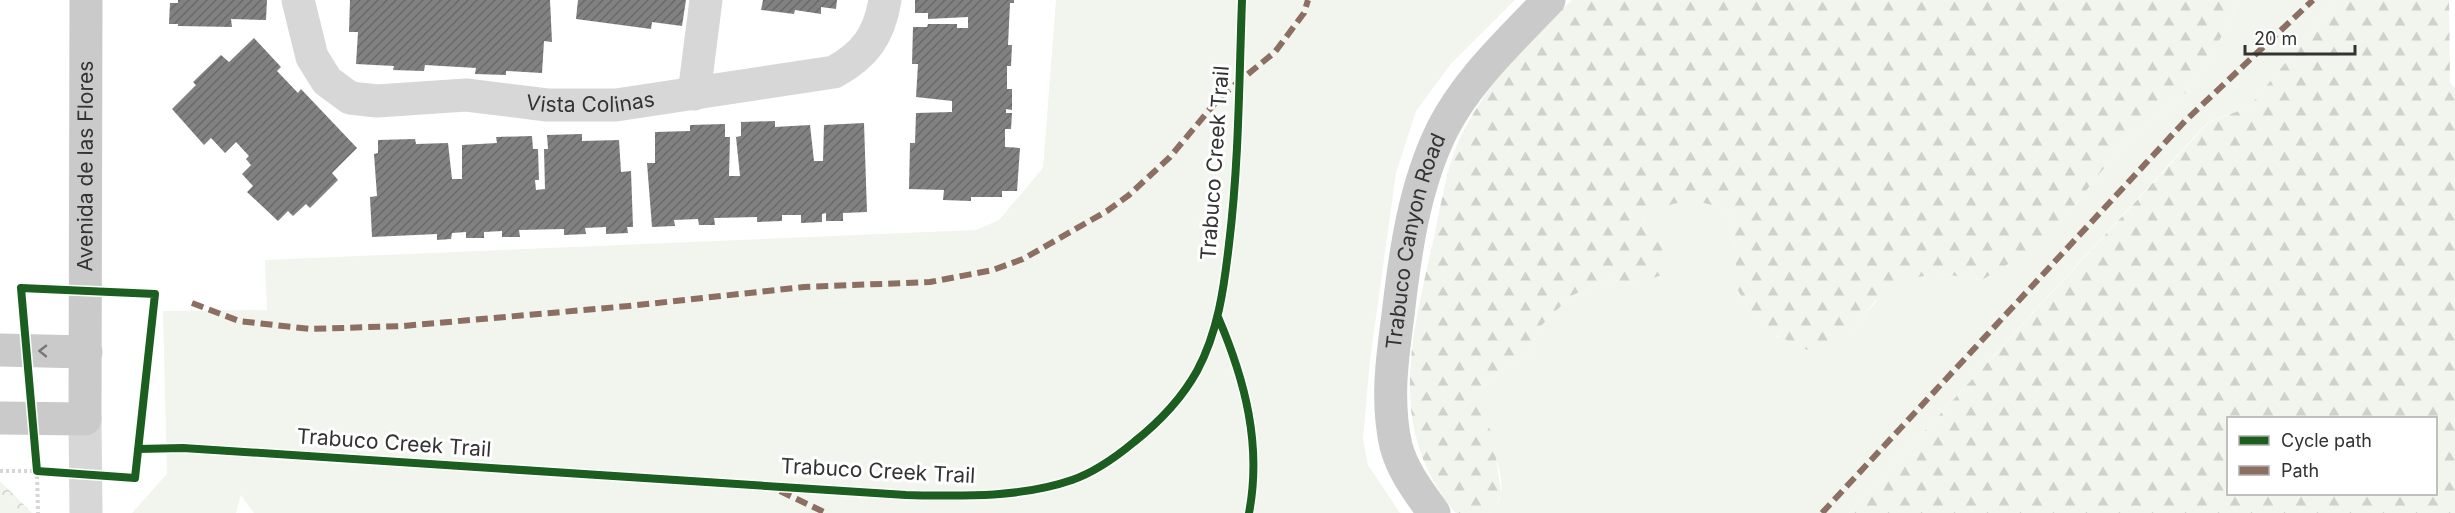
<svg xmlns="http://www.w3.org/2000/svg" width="2455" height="513" font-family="Inter,sans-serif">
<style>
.grass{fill:#f1f5ed}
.forest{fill:url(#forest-firs);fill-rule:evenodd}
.park{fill:url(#park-crowns)}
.building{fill:url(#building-hatch)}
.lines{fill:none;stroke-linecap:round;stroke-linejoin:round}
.path{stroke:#d6d6d6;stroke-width:4;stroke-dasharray:3 3;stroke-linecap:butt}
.minor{stroke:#d7d7d7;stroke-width:33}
.major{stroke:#cacaca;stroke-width:33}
.quiet{stroke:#8d6e63;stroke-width:6;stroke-dasharray:12 6;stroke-linecap:butt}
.cycleway-casing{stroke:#fff;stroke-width:11}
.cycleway{stroke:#1b5e20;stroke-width:8}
.oneway{stroke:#777}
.labels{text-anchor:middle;stroke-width:6;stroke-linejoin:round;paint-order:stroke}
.street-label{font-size:21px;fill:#333;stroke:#fff}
</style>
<defs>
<pattern id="forest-firs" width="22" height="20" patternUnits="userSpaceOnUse" patternTransform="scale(1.5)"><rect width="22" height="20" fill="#f1f5ed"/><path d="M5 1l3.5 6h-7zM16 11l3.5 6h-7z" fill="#cfd2cc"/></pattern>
<pattern id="park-crowns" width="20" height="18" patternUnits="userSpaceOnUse" patternTransform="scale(1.5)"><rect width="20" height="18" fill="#f1f5ed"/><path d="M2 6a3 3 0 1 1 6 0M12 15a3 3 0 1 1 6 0" fill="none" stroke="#cfd2cc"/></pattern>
<pattern id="building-hatch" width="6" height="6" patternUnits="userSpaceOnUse" patternTransform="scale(1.5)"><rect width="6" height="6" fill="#818181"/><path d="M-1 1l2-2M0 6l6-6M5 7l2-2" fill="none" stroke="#6a6a6a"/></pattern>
</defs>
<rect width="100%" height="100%" fill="#fff"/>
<path class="grass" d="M1056,0H1515L1450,65L1416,111L1396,173L1370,360L1363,439L1368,465L1400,513H254L241,495L236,513H132L167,474L163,311L267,310L265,260L976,230L999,220L1043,168Z
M2238,0H2337L2249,107L2208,122L1849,513H1489C1519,488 1486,442 1480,413C1479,405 1481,394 1482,385L1506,366L1529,356L1540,327L1571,296L1607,279L1636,284L1646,233L1643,214L1673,203L1694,199L1729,210L1736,249V287L1749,310L1778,337L1846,340C1861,320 1883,287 1907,278C1930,269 1959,277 1981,280L2071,210L2124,143L2189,90L2228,26Z"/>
<path class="forest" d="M1572,0H2238L2228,26L2189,90L2124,143L2070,211L2018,258L1982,280L1943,274L1907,278L1874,302L1846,340L1814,353L1774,334L1749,310L1736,287V249L1729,210C1687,197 1684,199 1643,215L1646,233L1670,241L1669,261L1662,275L1636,284L1607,279L1571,296L1540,327L1529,356L1506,366L1482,385L1480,412L1493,435L1501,493L1495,508L1489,513H1456C1446,503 1440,492 1433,480C1390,404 1417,316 1434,237C1441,206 1447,164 1461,136C1490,79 1525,42 1572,0Z
M2337,0H2449L2450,83L2455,88V513H1849L2209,122L2249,107ZM2436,418V494H2228V418Z"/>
<path class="park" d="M0,481L32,513H0Z"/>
<path class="building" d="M178,0H267L266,20L231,19L232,27L178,26V24H169L170,3H178Z
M350,0H550L552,42L544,41L542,73L506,71V75L475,74L476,68L425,65L424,71L393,70L394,66L356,64L358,32H349Z
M578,0H686L682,26L652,22L651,29L576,19Z
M763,0H837L836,9L821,7V14L795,10L794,14L761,10Z
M915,0H1014V3H1010L1008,45H1012L1011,66H1007V89H1012V110L1006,109V113H1012L1011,129H1005V147L1020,148L1017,191H1002V197H971V201L943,200L944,190L909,189L910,143H915L916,113L952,112V101L916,97L918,64H912L913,27H927L928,24H957V28H968V17L928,19V13H915Z
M254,38L281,67L277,71L298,93L301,89L357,148L332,173L338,180L310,208L306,204L293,216L288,211L278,221L247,192L253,186L242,174L251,165L246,159L249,156L236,142L225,153L211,138L204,145L172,109L196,85L193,82L221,55L229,62Z
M775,121V127L810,125L814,161H823L824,125L864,123L867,212L843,213V221H826V213L822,214V222L801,223V215H782V221L757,222V217L714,218L715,225H699L698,219L674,220L675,226L652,227L647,163H655V132L690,131V125L725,124V137H730L729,176H740L736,137L741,136V122Z
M582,134V141L619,140L621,172L631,171L633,227H627L628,233L606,234V227L585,228L586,234L564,235V229L519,230L520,237H502V231L484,232V238H466V232L452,233L451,239L437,240V234L372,237L370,197L377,196L374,154L378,153V140L415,139L416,144L448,143L452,179H462V145L497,143L496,137L532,136L533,149H538L539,180H535L536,190L545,189L544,149H548L547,135Z"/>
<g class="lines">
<path class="path" d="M0,471H37L38,513"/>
<g class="minor">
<path id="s1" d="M298,0L312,57L327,81L350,98L377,101L466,95L547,105H616L834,72C865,55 879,36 885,0"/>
<path d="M694,94L706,0"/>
<path d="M85,419L86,513"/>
</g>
<g class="major">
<path d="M0,350L86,352"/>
<path id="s2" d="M0,418L85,419L86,0"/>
<path id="s3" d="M1434,513C1419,492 1403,472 1396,446C1386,402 1392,359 1398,315C1405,253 1414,187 1442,130C1467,80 1511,40 1549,0"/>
</g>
<path class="quiet" d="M192,303L239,321L310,329L403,326L629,306L804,287L930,282L993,270L1023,259L1107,211L1129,195L1170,157L1220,97L1275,52L1304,13L1308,0
M780,491L826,513
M1822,513L2185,121L2313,0"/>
<g class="cycleway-casing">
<path id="cycleway" d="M21,288L155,294L135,478L37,471Z
M1218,317C1245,380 1262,445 1249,513
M138,449L183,448L906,495C961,496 1020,498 1072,480C1095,472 1116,457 1134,442C1158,423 1182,398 1197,371C1218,332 1224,288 1229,244C1239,163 1239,82 1242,0"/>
</g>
<use href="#cycleway" class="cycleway"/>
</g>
<defs><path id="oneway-chevron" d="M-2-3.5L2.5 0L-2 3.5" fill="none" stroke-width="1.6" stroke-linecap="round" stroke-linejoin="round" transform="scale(1.5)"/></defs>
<use class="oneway" href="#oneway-chevron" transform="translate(43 351) rotate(-179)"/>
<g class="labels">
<g class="street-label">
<text dy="7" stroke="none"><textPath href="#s1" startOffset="357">Vista Colinas</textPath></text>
<text transform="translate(1215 163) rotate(-86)" y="7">Trabuco Creek Trail</text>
<text dy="7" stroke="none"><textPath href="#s2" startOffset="338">Avenida de las Flores</textPath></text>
<text dy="7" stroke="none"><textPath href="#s3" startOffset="285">Trabuco Canyon Road</textPath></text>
<text transform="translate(394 443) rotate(4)" y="7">Trabuco Creek Trail</text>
<text transform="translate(878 471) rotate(3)" y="7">Trabuco Creek Trail</text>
</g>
</g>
<rect x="2227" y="417" width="210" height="78" fill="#ffffff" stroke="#adadad" stroke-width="1.5"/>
<rect x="2239" y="436" width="30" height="9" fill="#1b5e20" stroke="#adadad" stroke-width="1.5"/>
<text x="2281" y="447" font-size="18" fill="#333333">Cycle path</text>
<rect x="2239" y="466" width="30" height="9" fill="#8d6e63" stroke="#adadad" stroke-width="1.5"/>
<text x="2281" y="477" font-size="18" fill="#333333">Path</text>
<path d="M2245 45v9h110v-9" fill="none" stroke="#333333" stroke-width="3"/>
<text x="2254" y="45" font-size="18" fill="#333333" stroke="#ffffff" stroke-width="4.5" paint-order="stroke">20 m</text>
</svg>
